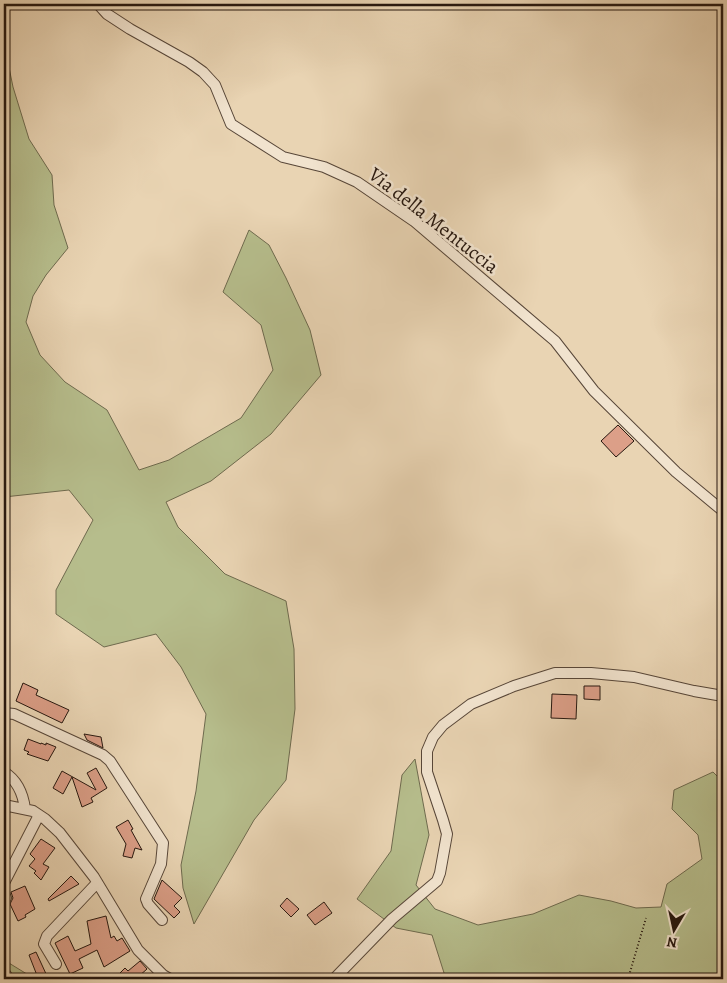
<svg xmlns="http://www.w3.org/2000/svg" width="727" height="983" font-family="Alegreya,serif">
<style>
.green{fill:#b6bd8c;stroke:#6e6a4e}
.building{fill:#dc9f88;stroke:#26170f}
.lines{fill:none;stroke-linecap:round;stroke-linejoin:round}
.minor-casing{stroke:#574638;stroke-width:12}
.path{stroke:#26170f;stroke-width:2;stroke-dasharray:1 2.5;stroke-linecap:butt}
.minor{stroke:#f1e3ce;stroke-width:10}
.labels{text-anchor:middle;stroke-width:5;stroke-linejoin:round;paint-order:stroke}
.street-label{font-size:20px;fill:#26170f;stroke:#f1e3ce}
</style>
<rect width="100%" height="100%" fill="#e9d4b3"/>
<filter id="stains"><feTurbulence type="fractalNoise" baseFrequency=".004" numOctaves="4"/><feColorMatrix values="0 0 0 0 .2 0 0 0 0 .09 0 0 0 0 .02 0 0 0 .5 -.17"/></filter>
<radialGradient id="worn" r=".72"><stop offset=".6" stop-color="#630" stop-opacity="0"/><stop offset="1" stop-color="#630" stop-opacity=".3"/></radialGradient>
<path class="green" d="M4,43L13,87L29,139L52,175L54,205L68,248L46,275L33,296L26,322L40,355L65,382L107,410L139,470L169,460L241,418L273,370L261,325L223,292L249,230L269,245L286,278L310,330L321,375L271,434L211,481L166,502L178,527L225,574L286,601L294,649L295,709L286,780L254,820L194,924L183,888L181,865L196,791L206,714L181,667L156,634L104,647L56,614V590L93,520L69,490L4,497Z
M415,759L429,835L416,885L435,909L478,925L533,914L579,895L611,901L636,908L661,907L667,884L702,859L698,835L672,809L674,790L713,772L723,782V979H443L445,976L432,935L396,928L357,899L391,851L402,775Z
M4,960L35,979H4Z"/>
<path class="building" d="M618,425L634,441L616,457L601,441Z
M23,683L38,690L36,695L69,710L62,723L16,701Z
M584,686H600V700L584,699Z
M552,694L577,695L576,719L551,718Z
M84,734L101,737L103,748L87,740Z
M28,739L41,744V743L46,745V743L56,747L48,761L27,754L29,752L24,750Z
M96,768L107,788L91,798L93,802L82,807L72,777L63,794L53,788L62,771L96,790L87,773Z
M128,820L133,829L131,830L142,850L135,848L132,858L123,856L126,844L116,827Z
M41,839L55,848L43,864L49,867L41,880L34,873L36,871L29,866L35,859L30,854Z
M71,876L79,884L49,901L48,899Z
M162,880L182,898L174,906L180,912L174,918L154,899Z
M25,886L35,909L25,915L26,917L18,921L10,904L13,898L11,892Z
M287,898L299,909L291,917L280,906Z
M324,902L332,913L315,925L307,915Z
M106,916L111,938L114,936L117,941L122,938L130,951L104,967L97,950L79,959L83,968L70,974L55,943L68,936L75,951L91,944L87,921Z
M36,952L47,976L41,979L40,977L38,978L29,955Z
M140,961L147,969L139,976L137,974L133,977L135,979H118L120,977L118,975L125,968L128,971Z"/>
<g class="lines">
<g class="minor-casing">
<path id="minor" d="M98,4L107,14L130,29L189,62L203,72L215,85L231,124L283,157L324,167L357,182L414,221L555,341L594,391L676,472L723,511
M4,713L14,714L103,755L110,761L163,843L161,864L146,899L148,904L162,920
M4,772C17,780 23,793 25,809
M4,805L33,811L45,819L60,833L94,877L138,950L163,975L170,979
M4,883L39,815
M4,893L6,898
M56,964L44,944L47,936L97,883
M4,972L9,979
M334,979L392,919L437,881L440,873L447,834L443,820L427,772V751L433,737L443,725L471,704L514,686L555,673H591L634,677L694,691L723,696"/>
</g>
<path class="path" d="M628,979L646,918"/>
<use href="#minor" class="minor"/>
</g>
<g class="labels">
<g class="street-label">
<text transform="translate(434 220) rotate(38)" y="7">Via della Mentuccia</text>
</g>
</g>
<rect width="727" height="983" fill="none" stroke="#e9d4b3" stroke-width="20"/>
<rect x="5" y="5" width="717" height="973" fill="none" stroke="#26170f" stroke-width="2.5"/>
<rect x="10" y="10" width="707" height="963" fill="none" stroke="#26170f"/>
<g transform="translate(674 930) rotate(189)" stroke="#f1e3ce" stroke-width="4" paint-order="stroke">
<path d="M0-4L9 19L0 12L-9 19Z" fill="#26170f"/>
<text y="-8" font-size="14" font-weight="bold" text-anchor="middle" fill="#26170f">N</text>
</g>
<rect width="100%" height="100%" filter="url(#stains)"/>
<rect width="100%" height="100%" fill="url(#worn)"/>
</svg>
